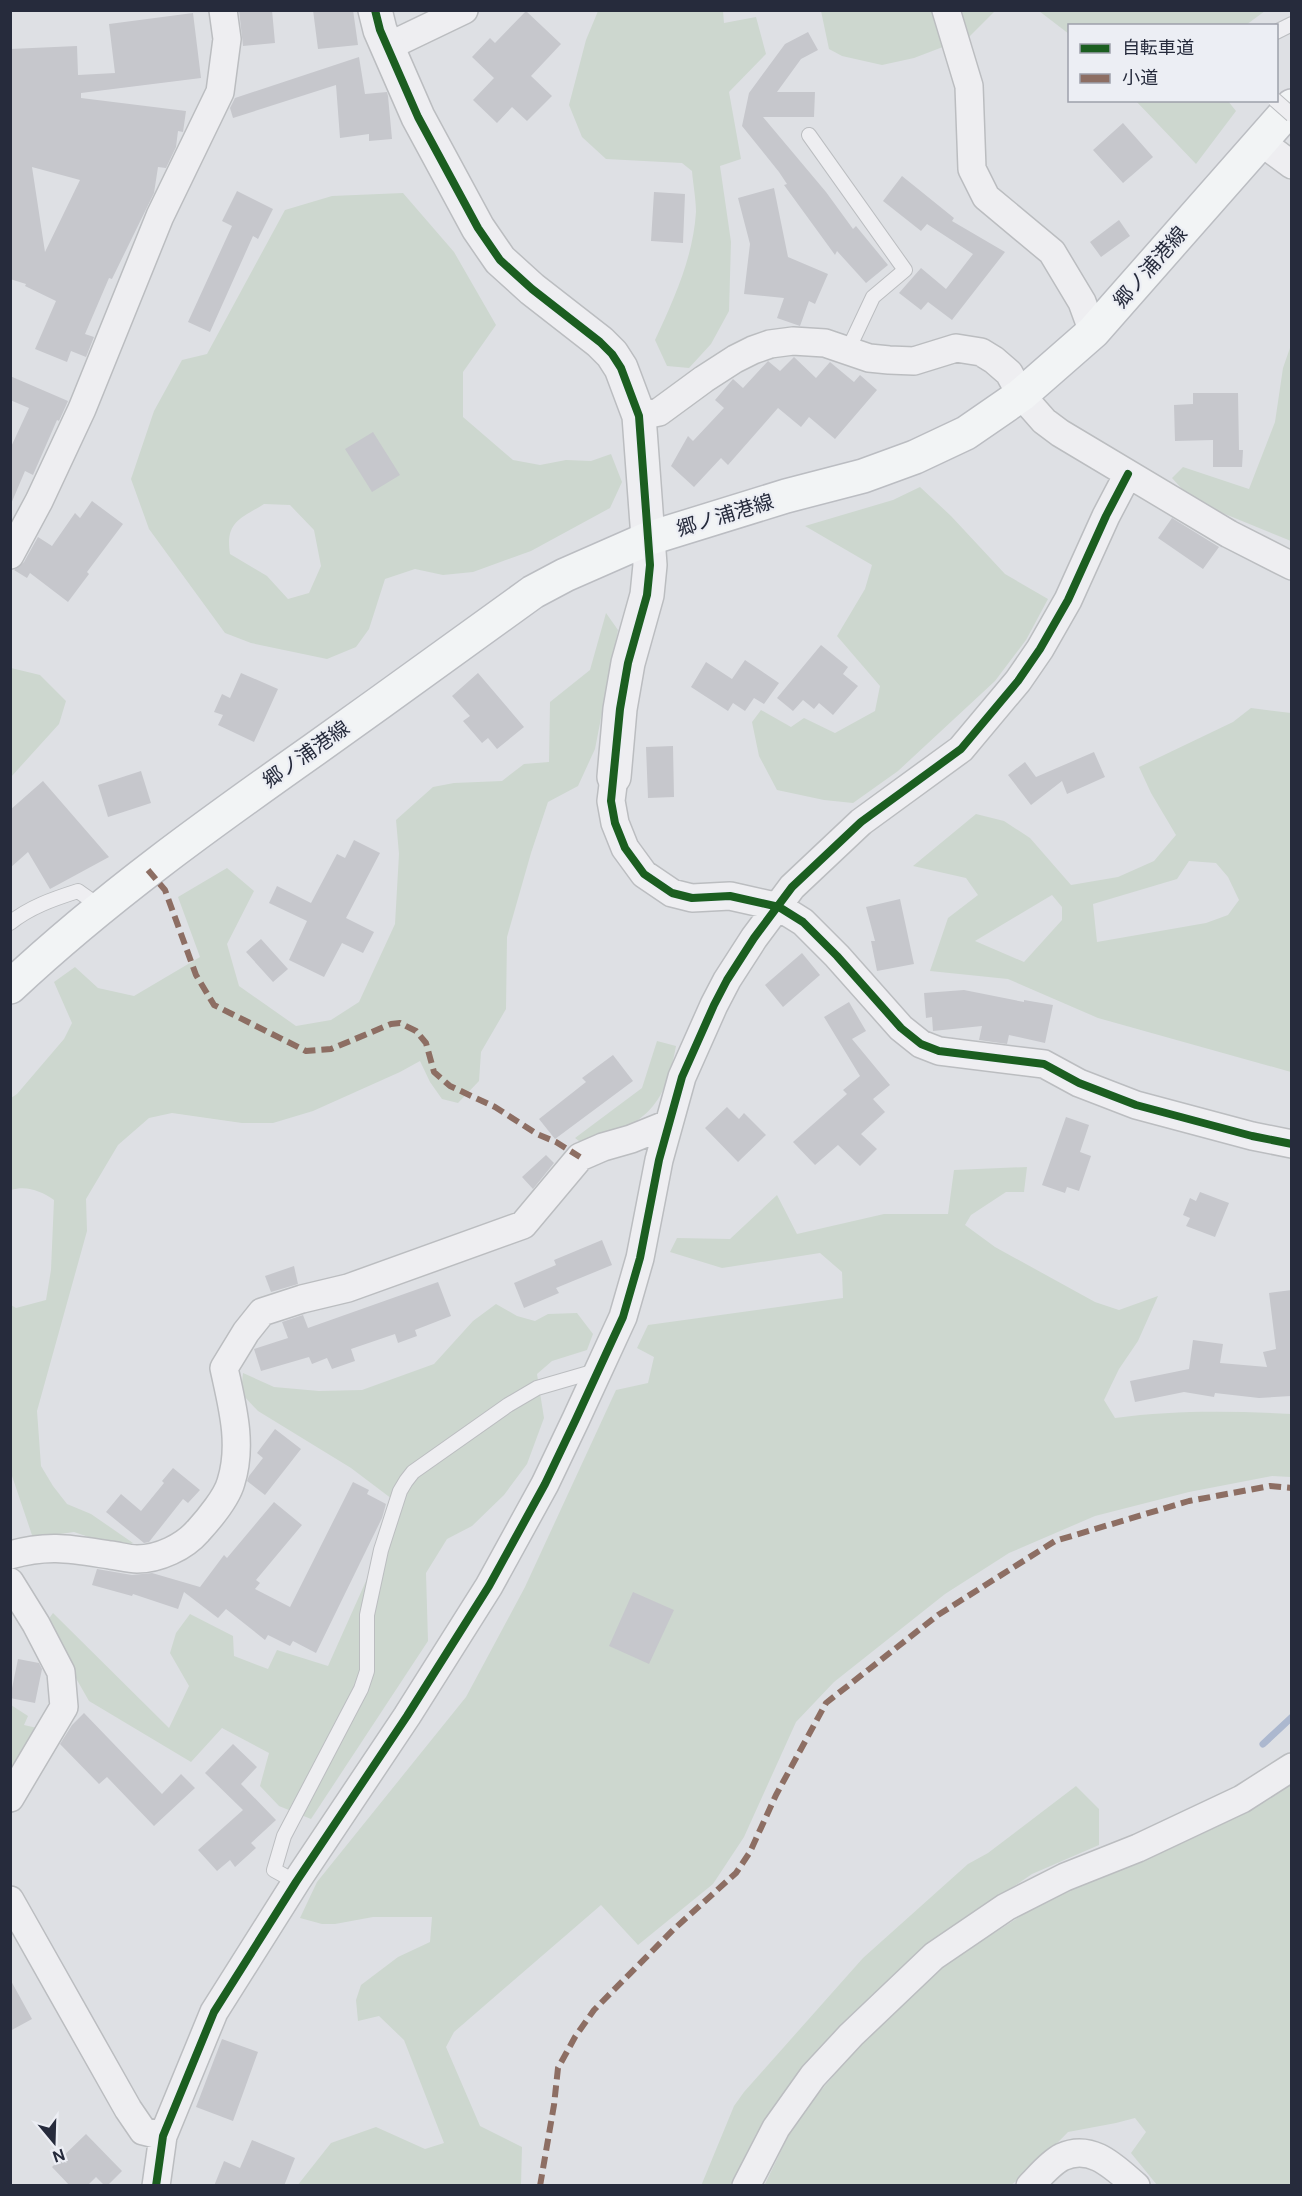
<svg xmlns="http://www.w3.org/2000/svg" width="1302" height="2196" font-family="'DM Sans','Noto Sans JP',sans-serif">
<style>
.green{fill:#cdd7cf;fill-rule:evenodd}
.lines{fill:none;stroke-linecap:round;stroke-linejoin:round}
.stream{stroke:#acb8cf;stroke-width:7}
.building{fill:#c6c7cc;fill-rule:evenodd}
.service-casing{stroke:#bbbdc0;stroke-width:16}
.minor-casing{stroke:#bbbdc0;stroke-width:30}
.tertiary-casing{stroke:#bbbdc0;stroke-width:36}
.primary-casing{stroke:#bbbdc2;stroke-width:36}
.service{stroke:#eeeef1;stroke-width:14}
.minor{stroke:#eeeef1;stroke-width:27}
.tertiary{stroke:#eeeef1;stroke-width:33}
.primary{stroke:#f2f4f5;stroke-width:33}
.service-bridge-casing{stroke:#bbbdc0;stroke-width:16;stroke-linecap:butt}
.service-bridge{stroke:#eeeef1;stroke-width:14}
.quiet{stroke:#8d6e63;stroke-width:6;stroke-dasharray:12 6;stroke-linecap:butt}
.cycleway-casing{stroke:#eceef4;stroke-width:11}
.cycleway{stroke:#1b5e20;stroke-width:8}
.labels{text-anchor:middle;stroke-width:4.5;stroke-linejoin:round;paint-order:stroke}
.street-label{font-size:20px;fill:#262b3c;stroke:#eceef4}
</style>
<rect width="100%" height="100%" fill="#dee0e4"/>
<path class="green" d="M598,11H723L724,23L756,17L766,54L729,92L741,159L720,166L731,242L729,311L711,344L689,368L667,366L655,340C674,299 693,258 696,212C696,199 693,184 692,171L682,163L606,159L582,137L569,105L586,40Z
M821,11H995L969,37L914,58L882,65L842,56L829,49Z
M1039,11V10L1265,11L1246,25L1070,26L1069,34Z
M1136,101H1228L1236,111L1196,164Z
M403,193L454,252L496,325L463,372V417L513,460L540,465L566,460L591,461L611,454L622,482L610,508L531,551L473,572L443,575L415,569L385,579L369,629L356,647L327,659L251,643L225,633L149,529L131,479L154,411L182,360L207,354L285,210L332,196ZM264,504L290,505L314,530L321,566L309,593L288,599L267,576L230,554C225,522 240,519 264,504Z
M1291,345V541L1193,501L1172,478L1183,467L1249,489L1275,422L1283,368Z
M920,487L951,516L1005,574L1048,599L1026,640L995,681L898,771L853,803L824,800L777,790L759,756L752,722L761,710L791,727L804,718L835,733L875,711L880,686L837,636L865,589L872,565L805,526L893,500Z
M606,613L618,630L595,749L578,786L548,802L531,853L507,937L506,1009L481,1052L479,1081L458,1103L442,1099L430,1082L420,1061L400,1072L313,1111L273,1123H242L172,1113L149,1118L118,1145L86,1199L87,1231L37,1411L41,1466L53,1486L67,1504L91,1514L133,1543L121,1548L74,1532L33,1538L11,1473V1305L16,1308L46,1300L51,1270L54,1200C41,1191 27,1185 11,1190V1098L17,1094L64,1039L72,1023L54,982L75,967L98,988L134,996L200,957L178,897L227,868L254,891L227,944L239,986L296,1026L331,1020L359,1002L395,924L399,854L396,820L433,787L454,783L502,781L524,764L549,762L550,702L590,670Z
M11,668L40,675L66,701L59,724L11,777Z
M1251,708L1291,713V1072L1098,1018L1008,979L930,971L948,918L978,895L966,878L913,866L976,814L1004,821L1030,838L1071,885L1118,877L1154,861L1176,835L1151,793L1139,767L1233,722ZM1189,861L1216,863L1228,877L1239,900L1228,915L1206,923L1097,942L1093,904L1177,879ZM1052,895L1062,907V920L1024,962L975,941Z
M657,1041L676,1046C664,1111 644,1121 587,1147L575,1138L642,1088Z
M1027,1167L1024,1192H1006L971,1215L965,1225L995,1247L1095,1302L1119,1310L1158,1296L1138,1341L1119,1369L1104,1400L1115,1418C1174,1410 1232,1411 1291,1414V1477L1272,1476L1189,1492L1095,1516L1009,1553L945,1594L834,1682L796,1722L744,1837L713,1884L638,1945L601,1905L454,2032L446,2047L480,2126L522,2147L521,2185L297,2186L331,2143L376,2127L425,2149L444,2143L404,2040L379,2016L358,2021L356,2000L361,1985L398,1957L430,1942L432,1917H373L335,1924H322L300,1918L317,1882L466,1697L525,1587L616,1390L648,1383L654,1357L637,1348L648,1325L843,1298L842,1272L820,1253L722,1268L670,1252L677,1238L730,1239L777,1195L797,1234L884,1214H948L954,1170Z
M496,1304L517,1316L535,1321L548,1314L577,1313L593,1334L587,1350L552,1361L537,1374L544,1418L527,1464L504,1495L472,1526L447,1539L426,1573L428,1641L311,1819L279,1806L260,1786L269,1753L222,1728L191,1762L89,1701L45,1624L53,1613L169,1728L189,1686L170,1653L176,1633L190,1614L233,1636L234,1656L268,1669L277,1650L328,1666L400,1505L351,1468L258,1411L241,1393L243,1373L274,1387L319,1391L362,1390L434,1364L473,1321Z
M11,1705L28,1716L24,1725L37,1728L11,1778Z
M1291,1784V2185H1157L1131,2153L1146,2132L1135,2118L1116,2123L1068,2132L1031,2170L1011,2185L764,2186L796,2120L895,2003L943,1966L1041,1903L1091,1879L1198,1836L1276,1795Z
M1076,1786L1099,1809V1845L1032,1874L981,1909L803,2074L756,2134L731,2185L701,2186L734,2106L744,2092L863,1958L968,1864L988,1853Z"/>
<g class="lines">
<path class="stream" d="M1263,1744L1292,1717"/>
</g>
<path class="building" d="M239,10H272L275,43L243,46Z
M313,10H353L358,45L318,49Z
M526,11L561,44L531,76L552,96L527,121L512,107L497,123L473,100L494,78L472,57L490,38L495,43Z
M193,13L201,78L81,93V98L186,111L183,132L178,131L176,147L166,168L158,167L154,193L112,279L109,278L85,334L94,337L86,357L71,351L67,362L35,349L56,301L25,286L26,284L10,279V49L77,46L78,75L115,73L109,24ZM32,167L80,180L45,252Z
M808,32L818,50L801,59L777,92H815L814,117H763L826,192L853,229L856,226L888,265L866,283L837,251L835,255L784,185L787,184L779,172L742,126L749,93L785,44Z
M359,57L365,94L387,92L388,96L392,139L369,141V134L340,138L336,85L233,118L230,108L235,98Z
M1123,123L1153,157L1123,183L1093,150Z
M902,176L954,218L952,221L1005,252L952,320L928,302L921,310L899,293L921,268L946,289L973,254L927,224L921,231L883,201Z
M774,188L788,257L828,274L815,304L809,301L800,326L777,318L784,298L744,294L750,244L738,198Z
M237,191L273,209L258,239L253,236L210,332L188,322L232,226L222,221Z
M654,192L685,194L683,243L651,241Z
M1119,220L1130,236L1101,257L1090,242Z
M794,357L816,378L830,362L854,382L860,375L877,390L835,439L809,417L801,427L778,408L728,465L721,458L694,487L671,466L688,436L693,441L724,408L715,400L733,379L743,388L768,361L780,371Z
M10,376L68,401L59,421L57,420L33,475L25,471L11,504L10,449L29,408L10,400Z
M1193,393H1238L1239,450H1243L1242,467H1213V440L1175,441L1174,405L1193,404Z
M373,432L400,475L372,492L345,449Z
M92,501L123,524L87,572L89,574L68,602L30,573L27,578L14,570L24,562L38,537L52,546L75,513L80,518Z
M1172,518L1219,547L1203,569L1158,538Z
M821,645L848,667L843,674L858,686L833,715L819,703L814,709L803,700L793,711L777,698Z
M745,660L779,683L764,704L754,698L745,711L733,703L728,711L691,687L706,662L732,679Z
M241,673L278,689L254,742L218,725L223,715L214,712L222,694L230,698Z
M478,673L524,727L497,749L488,738L482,743L463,721L470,716L452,696Z
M673,746L674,797L648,798L646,747Z
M1094,752L1105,777L1067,794L1062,781L1031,805L1008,775L1025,762L1036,777Z
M141,771L151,803L108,817L98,785Z
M43,781L109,857L50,889L28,852L10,868V810Z
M354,840L380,853L346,918L374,932L363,953L342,943L324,977L289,960L307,921L269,903L277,886L311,903L337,854L345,858Z
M900,899L914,964L877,971L871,941H875L866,907Z
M261,939L288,969L273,982L246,952Z
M802,953L820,975L783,1007L765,985Z
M964,990L1024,1002V1000L1053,1005L1045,1043L1009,1035L1007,1044L979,1040L982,1026L933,1031L932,1017L926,1018L924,993Z
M849,1002L866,1031L852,1039L890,1085L873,1099L885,1112L861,1134L877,1149L860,1166L838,1145L815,1165L793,1142L847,1094L843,1090L860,1076L824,1017Z
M613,1055L633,1081L555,1139L539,1119L586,1082L582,1078Z
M727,1107L739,1119L744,1113L766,1135L738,1162L705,1128Z
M1066,1117L1089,1125L1080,1152L1091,1156L1079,1191L1067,1187L1065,1193L1042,1185Z
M546,1155L554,1163L533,1189L522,1177Z
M1200,1192L1229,1203L1215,1237L1186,1226L1190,1218L1183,1215L1190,1198L1196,1201Z
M602,1240L612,1265L556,1288L559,1293L524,1308L514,1283L556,1265L554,1260Z
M294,1266L298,1284L271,1292L265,1276Z
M438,1282L451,1316L415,1330L417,1336L398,1343L395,1334L351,1349L355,1361L332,1369L327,1358L312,1364L309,1357L261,1371L254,1349L288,1338L282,1322L303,1315L308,1328Z
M1292,1290L1291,1396L1259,1398L1215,1393L1214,1397L1184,1392L1135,1402L1130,1381L1189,1369L1193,1340L1223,1344L1220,1363L1267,1367L1263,1352L1276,1349L1269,1293Z
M275,1429L301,1449L265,1495L247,1481L249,1476L263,1458L257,1453Z
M173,1468L200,1490L188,1503L183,1499L149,1542L144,1543L106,1512L121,1494L141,1511L164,1483L162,1481Z
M353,1482L369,1490L367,1494L386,1504L382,1518L316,1653L293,1641L290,1646L268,1635L265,1640L226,1609L218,1618L184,1592L178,1609L133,1594L132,1596L92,1585L97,1569L132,1575L152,1573L200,1587L224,1555L227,1558L274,1502L302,1525L256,1580L260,1583L255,1589L290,1607Z
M633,1592L674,1610L649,1664L609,1646Z
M18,1659L39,1663L42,1669L35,1703L10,1698Z
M84,1713L162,1794L181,1774L195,1788L154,1826L107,1777L99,1784L60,1744L72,1725Z
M233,1744L257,1767L241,1784L276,1820L251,1843L256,1848L235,1867L230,1860L217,1871L198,1850L243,1810L205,1773Z
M10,1979L32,2019L10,2031Z
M222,2039L258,2052L233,2121L196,2107Z
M86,2134L122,2171L107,2186H105L96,2177L87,2186H70L52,2167Z
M252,2140L295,2158L284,2186H214L224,2161L240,2168Z"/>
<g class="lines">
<g class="service-casing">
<path id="service" d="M1276,32L1292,24
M809,135L905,270L873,297L848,350
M10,923C30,907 53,899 78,891L102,908
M296,1882L274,1870L284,1836L361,1689L367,1671V1615L381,1550L400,1491L406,1481L413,1472L508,1405L537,1388L599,1370"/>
</g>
<g class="minor-casing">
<path id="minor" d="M946,10L969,86L972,169L986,197L1052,252L1082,302L1093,332
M387,47L464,10
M1261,142L1292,165
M639,416L659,412L704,379L735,359L753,350L770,344L793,341L825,343L869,358L889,360L914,361L956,348L981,352L994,360L1009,373L1021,395L1044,421L1060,433L1229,534L1292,566
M10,555L39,501L82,409L160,216L220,92L227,39L223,10
M614,777L611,801L615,823L625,848L644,874L672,893L692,898L730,896L779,907L803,922L837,956L901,1028L921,1044L939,1051L1044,1064L1079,1083L1136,1105L1252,1136L1292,1144
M10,1555C49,1544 71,1549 110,1555C119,1556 128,1559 137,1559C159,1559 184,1547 198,1531C209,1519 227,1497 231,1482C243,1444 232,1405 224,1368L246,1332L262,1312L302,1299L348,1288L523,1225L580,1157L603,1147L631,1139L668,1124
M10,1582L36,1624L61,1672L64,1707L10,1798
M10,1900L128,2109L143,2131L163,2136
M156,2186L163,2136L214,2012L296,1882L407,1716L489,1586L545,1484L576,1419L623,1317L640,1258L659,1160L682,1077L714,1005L727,980L754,938L792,887L861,822L961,749L1018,681L1040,649L1068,600L1106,516L1128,474
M746,2186L776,2128L813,2076L851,2035L934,1956L1006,1907L1065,1877L1138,1848L1242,1799L1292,1767
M1030,2186C1039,2177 1050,2163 1062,2157C1092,2143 1115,2168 1136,2186"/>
</g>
<g class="tertiary-casing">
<path id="tertiary" d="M375,10L380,30L418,117L478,228L500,260L532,289L600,342L612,354L621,368L639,416L650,565L647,595L628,663L620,709L614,777"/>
</g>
<g class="primary-casing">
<path id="primary" d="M10,987C105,898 210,823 315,749C388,697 461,644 533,592L565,575L647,539L786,496L863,476L915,457L966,433L1021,395L1093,332L1292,106"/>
</g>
<use href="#service" class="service"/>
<use href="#minor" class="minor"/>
<use href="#tertiary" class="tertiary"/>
<use href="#primary" class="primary"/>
<g class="service-bridge-casing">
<path id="service-bridge" d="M1275,100L1292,115"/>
</g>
<use href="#service-bridge" class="service-bridge"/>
<path class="quiet" d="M148,870L165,890L196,975L214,1005L306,1051L331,1049L391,1024L400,1023L416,1031L426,1043L434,1072L450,1086L495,1107L537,1134L556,1142L580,1157
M540,2186L554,2105L558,2068L575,2037L594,2010L673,1930L736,1873L750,1852L776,1795L826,1703L938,1615L1055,1541L1189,1501L1270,1486L1292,1488"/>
<g class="cycleway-casing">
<path id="cycleway" d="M375,10L380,30L418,117L478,228L500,260L532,289L600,342L612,354L621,368L639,416L650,565L647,595L628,663L620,709L611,801L615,823L625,848L644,874L672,893L692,898L730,896L779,907L803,922L837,956L901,1028L921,1044L939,1051L1044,1064L1079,1083L1136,1105L1252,1136L1292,1144
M156,2186L163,2136L214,2012L296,1882L407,1716L489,1586L545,1484L576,1419L623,1317L640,1258L659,1160L682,1077L714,1005L727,980L754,938L792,887L861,822L961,749L1018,681L1040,649L1068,600L1106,516L1128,474"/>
</g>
<use href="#cycleway" class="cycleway"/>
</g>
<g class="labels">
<g class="street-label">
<text transform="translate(1150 267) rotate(-49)" y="7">郷ノ浦港線</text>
<text transform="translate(725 515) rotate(-17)" y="7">郷ノ浦港線</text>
<text transform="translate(306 754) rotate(-35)" y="7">郷ノ浦港線</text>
</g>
</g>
<rect width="1302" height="2196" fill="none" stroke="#262b3c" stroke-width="24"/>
<rect x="1068" y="24" width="210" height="78" fill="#eceef4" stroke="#9da0aa" stroke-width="1.5"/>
<rect x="1080" y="44" width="30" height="9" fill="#1b5e20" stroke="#9da0aa" stroke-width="1.5"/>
<text x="1122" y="54" font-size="18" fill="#262b3c">自転車道</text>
<rect x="1080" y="74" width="30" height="9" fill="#8d6e63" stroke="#9da0aa" stroke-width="1.5"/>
<text x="1122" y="84" font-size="18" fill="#262b3c">小道</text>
<g transform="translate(54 2142) rotate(161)" stroke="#eceef4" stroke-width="4.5" paint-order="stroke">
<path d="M0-4.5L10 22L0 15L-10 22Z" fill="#262b3c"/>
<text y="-9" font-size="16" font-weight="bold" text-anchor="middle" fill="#262b3c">N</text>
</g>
</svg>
